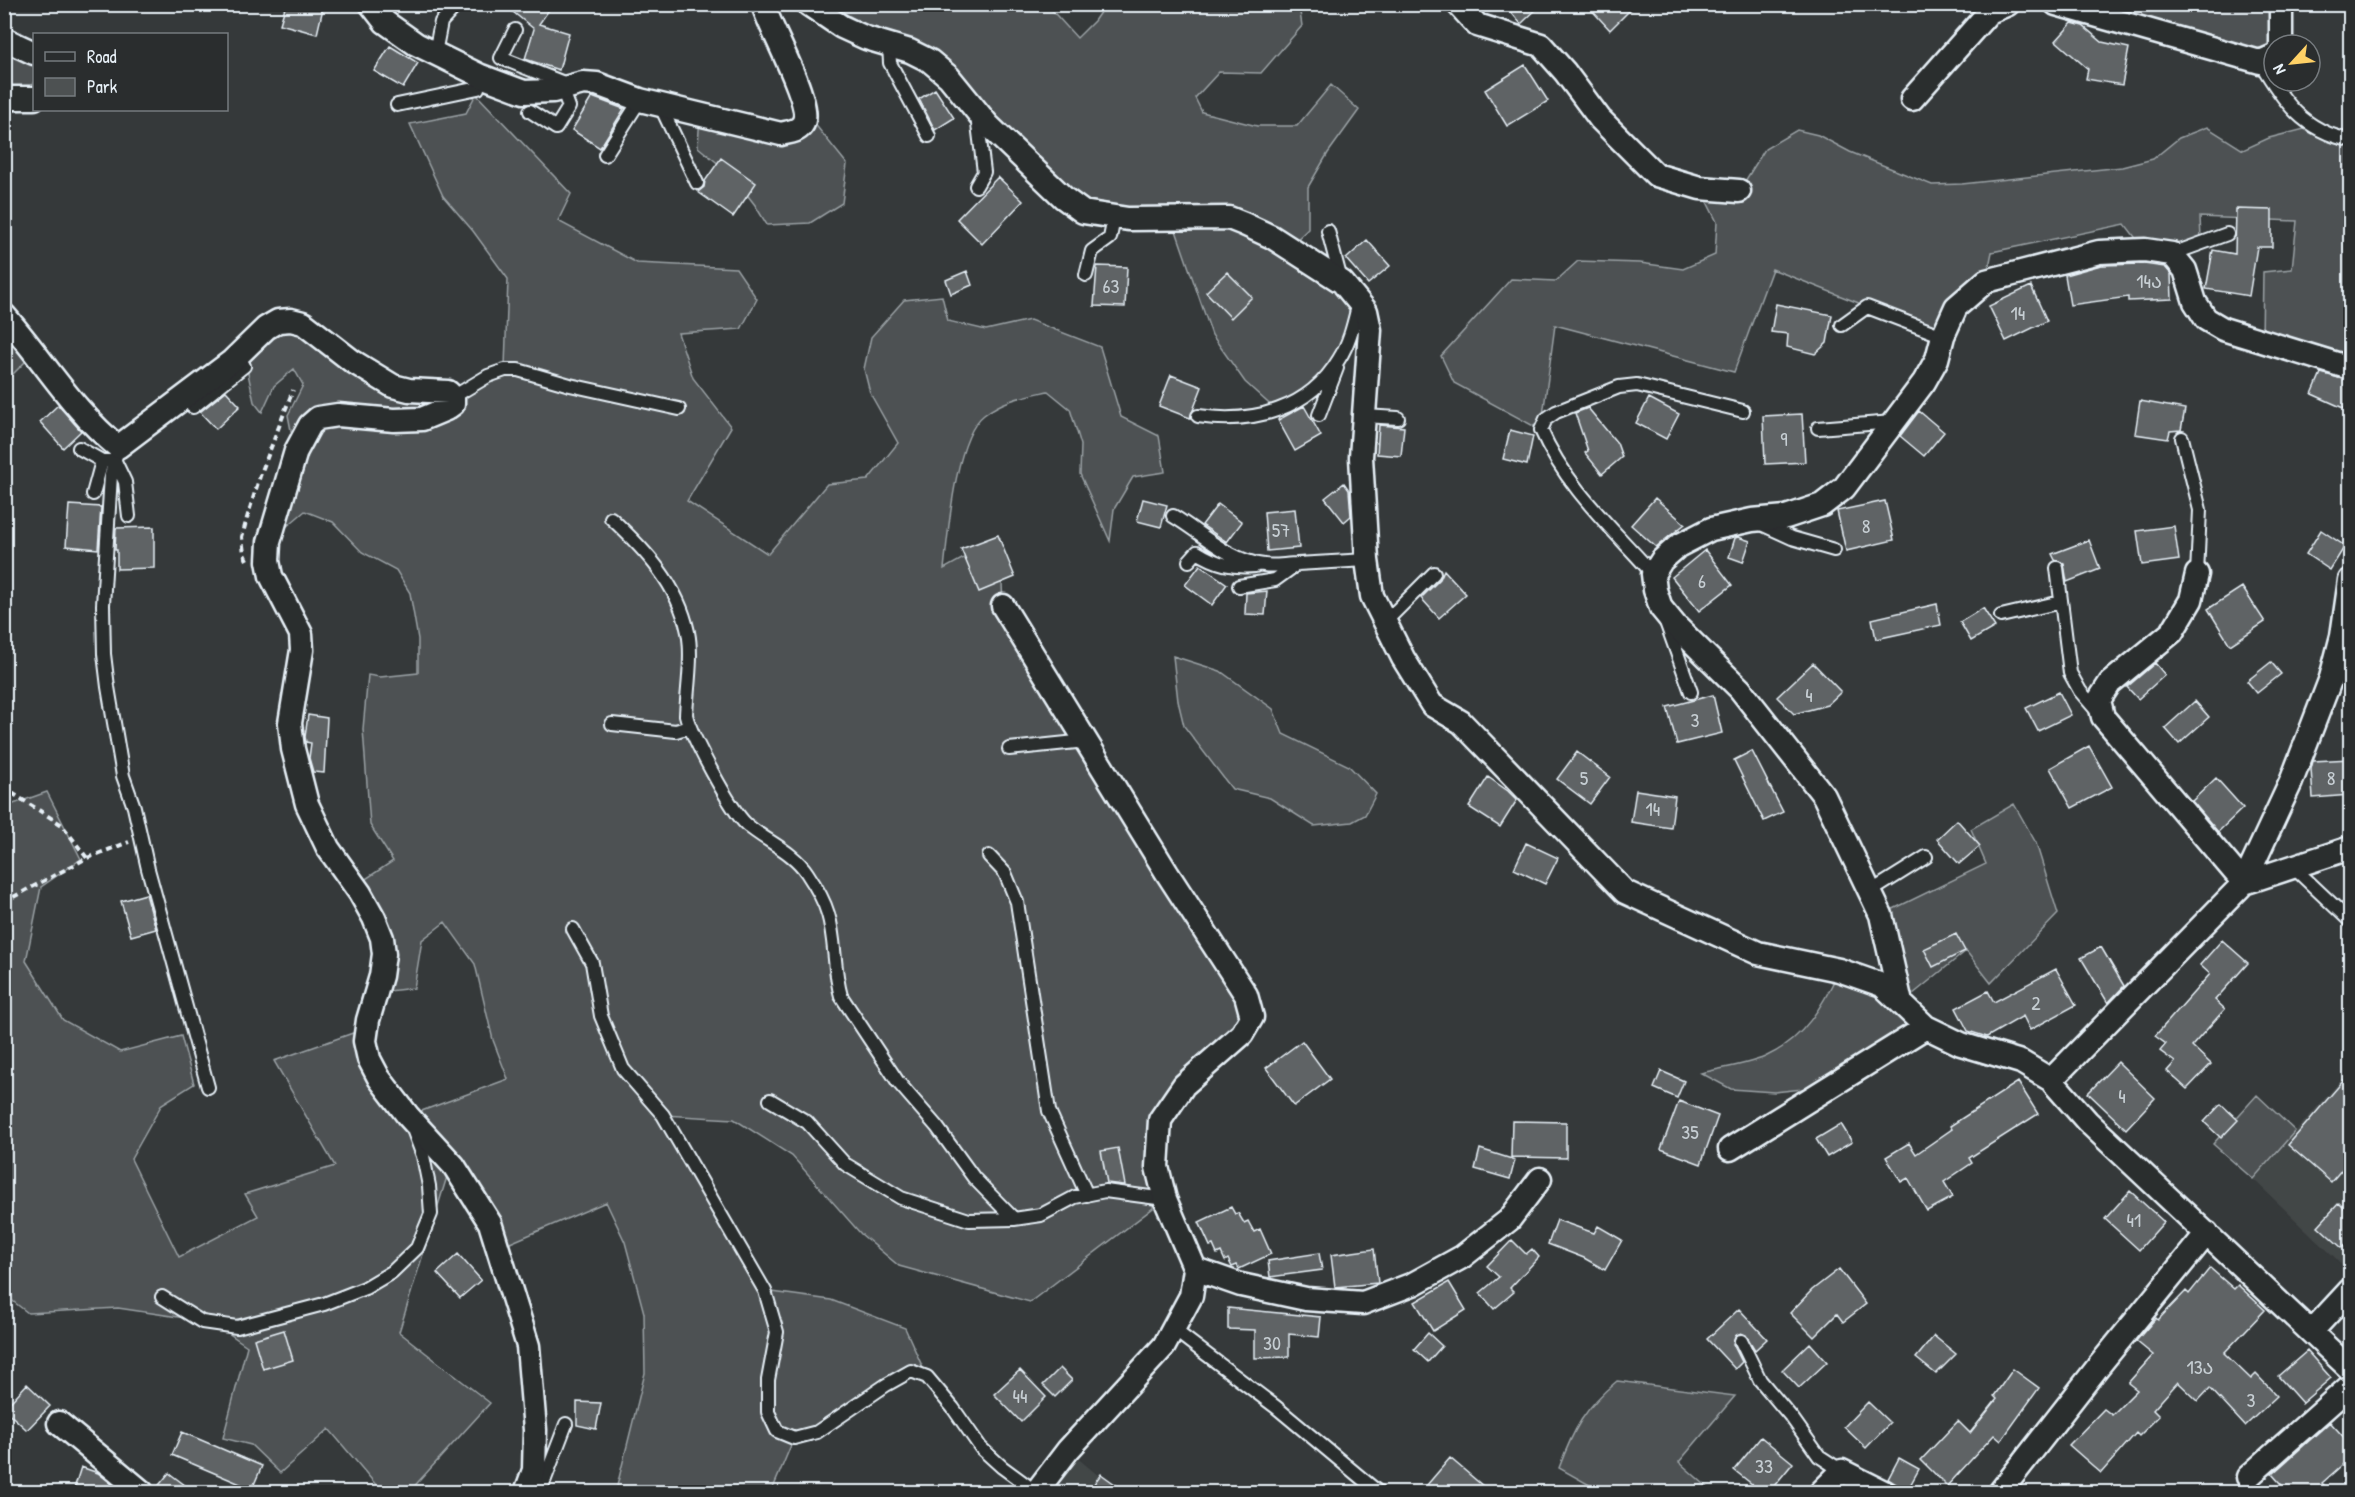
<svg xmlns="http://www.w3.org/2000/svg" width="2355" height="1497" font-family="'Patrick Hand','Noto Sans Georgian',sans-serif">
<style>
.built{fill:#424647}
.green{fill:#4d5152;stroke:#9aa1a5;stroke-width:1.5}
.building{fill:#5f6365;stroke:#e8f1f8;stroke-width:1.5}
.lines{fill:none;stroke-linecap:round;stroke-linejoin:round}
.service-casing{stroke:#e8f1f8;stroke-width:16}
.minor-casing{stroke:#e8f1f8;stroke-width:27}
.path{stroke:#e8f1f8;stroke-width:4;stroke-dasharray:6 4.5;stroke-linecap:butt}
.service{stroke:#2a2d2e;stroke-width:12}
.minor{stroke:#2a2d2e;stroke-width:22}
.labels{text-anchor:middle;stroke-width:4.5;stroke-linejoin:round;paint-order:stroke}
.number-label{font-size:20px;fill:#c6ced3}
</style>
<rect width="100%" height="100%" fill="#35393a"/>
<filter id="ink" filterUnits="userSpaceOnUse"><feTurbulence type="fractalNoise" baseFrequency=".0167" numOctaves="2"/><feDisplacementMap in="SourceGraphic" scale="12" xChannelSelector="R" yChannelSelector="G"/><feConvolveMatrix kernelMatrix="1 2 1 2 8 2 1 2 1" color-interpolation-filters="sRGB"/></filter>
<g filter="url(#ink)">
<path class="built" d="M2350,1070V1272L2253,1179Z
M1075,1456L1118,1492H1056Z"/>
<path class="green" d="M831,5H1047L1077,38L1094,21L1105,5H1299L1302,26L1261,73L1219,72L1195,98L1202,112L1257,126H1297L1331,85L1359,110L1328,153L1308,187V229L1290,246L1360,301L1325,380L1277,411L1245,382L1212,335L1171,216L1083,206L889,39Z
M2109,5H2281L2274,56L2102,17Z
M4,47L34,60V109L5,112Z
M476,94L571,194L558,221L637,263L736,268L757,299L741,329L678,333L693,378L731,427L687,501L768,554L827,484L868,480L898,443L870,393L864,369L871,337L904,300L942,296L948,321L986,330L1030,320L1100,347L1121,417L1159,436L1165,472L1133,477L1114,509L1110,541L1080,474L1081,445L1070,409L1048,391C1026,396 1003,400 984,415C955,437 948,534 944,569L1000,538L1003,606L1252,1017L1160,1120L1153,1208L1030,1302L899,1266L861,1234L792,1156L734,1119L664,1115L765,1291L831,1300L905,1328L927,1377L911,1371L848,1412L794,1438L774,1486L767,1492H632L617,1486L645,1373L644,1313L625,1242L606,1202L496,1249L454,1154L399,1332L490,1403L409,1492H382L329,1429L280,1473L251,1445L223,1438L247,1346L212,1322L118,1308L28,1313L5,1295V807L47,792L81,859L41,887L26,961L63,1020L120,1052L181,1036L194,1084L162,1104L131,1159L179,1257L258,1216L245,1194L335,1166L274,1061L367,1028L383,1077L408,1116L508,1079L493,1040L475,964L445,922L422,940L414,988L372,993L378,960L355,886L393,861L370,825L363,729L368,675L380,677L418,673V639L410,593L396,570L362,552L333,522L305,511L273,538L294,446L288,415L303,385L294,369L274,386L262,412L254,402L245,359L289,324L344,366L453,397L505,367L508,279L473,231L443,196L410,124L466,113Z
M700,114L764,131L814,123L847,164L842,203L810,223L767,225L755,205L732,175L698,147Z
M2316,126L2350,140V368L2262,341L2263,272L2292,269L2297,221L2200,217L2201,239L2172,254L2145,250L2125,224L1992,252L1986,281L1943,336L1772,269L1734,372L1555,325L1541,430L1454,383L1441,356L1511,279L1556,281L1578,261L1640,263L1683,269L1715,255L1717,222L1700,188L1739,191L1765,149L1797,130L1818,135L1850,152L1932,185L1962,184L2122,167L2153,159L2179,138L2207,127L2243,150L2269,138Z
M4,330L29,358L5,382H4Z
M1173,656L1220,671L1273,709L1283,734L1349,766L1376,794L1365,815L1352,822L1314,826L1270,798L1232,789L1184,726L1178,701Z
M2014,804L2036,843L2058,914L1991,983L1966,951L1902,1003L1926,1027L1832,1086L1774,1092L1731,1089L1701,1073C1722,1068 1746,1065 1765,1057C1803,1040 1823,1006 1839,970L1900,1002L1881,915L1986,864L1971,829Z
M2257,1095L2295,1131L2253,1179L2213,1144Z
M1617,1381L1735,1396L1679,1462L1713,1492H1602L1559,1468C1573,1430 1585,1407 1617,1381Z"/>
<path class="building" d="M286,4H324L317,34L280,24Z
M503,4H553L539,24L569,33L559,70L525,59L534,29Z
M1504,4H1542L1521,24Z
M1586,4H1636L1610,30Z
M2072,23L2083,26L2102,42L2129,48L2122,85L2086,79L2088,69L2056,41Z
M390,46L418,63L403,88L374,71Z
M1525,65L1548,101L1507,126L1485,90Z
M935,89L954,118L935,130L919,99Z
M592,97L624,109L600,148L572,130Z
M721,158L756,183L733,217L698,192L704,187L705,181Z
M998,177L1023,201L982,244L957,219Z
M2236,209L2272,210V247H2257L2249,296L2206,289L2213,250L2235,254Z
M1367,240L1390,266L1368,284L1346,259Z
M2144,264L2165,267L2171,274L2172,299L2128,301V297L2070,305L2065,275L2101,265Z
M1097,266L1127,267L1125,307L1094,306Z
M967,271L972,285L951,294L946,280Z
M1227,272L1252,297L1231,318L1206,292Z
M2031,286L2047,321L2006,341L1989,306Z
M1776,304L1832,315L1827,343L1815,354L1787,347L1788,334L1771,332Z
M2321,373L2350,381V411L2312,394Z
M1171,375L1202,387L1190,418L1159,406Z
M226,391L240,406L216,429L200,412Z
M1649,398L1679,414L1666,439L1636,423Z
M2140,401L2185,409L2181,430L2170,431L2168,439L2135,434Z
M58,405L81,431L63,448L40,422Z
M1304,406L1321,436L1295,451L1278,420Z
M1588,408L1617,443L1622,457L1602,474L1585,453L1588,451L1575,413Z
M1919,411L1944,432L1924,456L1900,436Z
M1802,414L1805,462L1765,464L1763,416Z
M1379,425L1404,427L1401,456L1377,454Z
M1510,430L1533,436L1527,465L1503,459Z
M1344,483L1349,490L1351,516L1344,522L1325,498Z
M1655,498L1685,524L1656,547L1631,525Z
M1143,499L1167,505L1161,527L1137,521Z
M1885,501L1894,540L1846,551L1837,511Z
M1218,504L1242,522L1227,542L1202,525Z
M69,505L101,507L98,549L66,546Z
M1295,509L1299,548L1267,551L1264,512Z
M2174,526L2179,560L2142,565L2137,531Z
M154,527V568L117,569V550H115L116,528Z
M2321,530L2345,546L2330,570L2306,554Z
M998,535L1015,577L979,592L961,549Z
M1738,537L1750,541L1743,562L1729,557L1735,538Z
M2089,540L2100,569L2067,582L2064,564L2055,560L2052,554Z
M1705,550L1732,585L1699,611L1672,577Z
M1200,565L1227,584L1212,605L1185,585Z
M1444,570L1466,594L1439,618L1421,598L1440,579Z
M2242,587L2265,622L2230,645L2208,609Z
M1267,591L1265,615L1245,614L1246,593Z
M1937,604L1941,625L1876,639L1872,619Z
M1983,608L1995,627L1971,641L1960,622Z
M2271,662L2281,674L2257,693L2247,681Z
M1813,663L1841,692L1827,705L1794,714L1777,697Z
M2155,663L2165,675L2138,699L2127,687Z
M2059,692L2071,715L2038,731L2026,708Z
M1713,695L1722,733L1677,744L1667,707Z
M2195,701L2209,717L2179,744L2165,728Z
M308,715L327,718L324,773L313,772L309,758L311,743L306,742L305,737Z
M2089,746L2112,787L2072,808L2050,768Z
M1752,751L1783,812L1764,821L1734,760Z
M1577,752L1610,777L1590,804L1557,779Z
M2350,759V795L2313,798L2311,769L2313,761Z
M1488,777L1508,791L1517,800L1500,827L1469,807Z
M2216,778L2243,808L2218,832L2192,801Z
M1636,790L1675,796L1671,828L1631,822Z
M1957,820L1980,846L1959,864L1937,839Z
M1526,843L1558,858L1545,884L1514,869Z
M146,894L156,929L131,936L121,901Z
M1956,934L1965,951L1933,967L1924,949Z
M2222,940L2248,963L2215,1000L2225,1009L2192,1046L2211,1064L2187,1089L2167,1071L2175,1062L2160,1051L2166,1044L2155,1036L2210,974L2200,965Z
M2101,947L2124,986L2108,1003L2081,958Z
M2056,969L2076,1005L2030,1030L2023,1016L1987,1037L1968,1031L1956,1008L1988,991L1994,1002Z
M1302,1041L1330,1079L1294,1106L1266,1068Z
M2118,1062L2155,1098L2126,1129L2088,1093Z
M1661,1071L1684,1081L1677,1098L1654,1088Z
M2350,1073V1160L2331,1182L2288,1145Z
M2018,1082L2038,1114L1969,1158L1972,1163L1944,1182L1953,1197L1927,1211L1908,1178L1901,1182L1886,1157L1909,1143L1916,1154L1952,1129L1950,1126Z
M1679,1101L1718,1116L1701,1164L1661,1149Z
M2221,1104L2238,1120L2221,1138L2204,1122Z
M1512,1121L1566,1122V1158L1511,1157Z
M1841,1124L1852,1142L1827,1157L1816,1139Z
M1118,1148L1125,1185H1123L1107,1183L1101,1151Z
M1480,1149L1515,1160L1510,1179L1475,1169Z
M2130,1191L2164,1222L2139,1250L2105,1219Z
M2339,1203L2350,1214V1239L2342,1248L2318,1226Z
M1231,1207L1235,1214L1238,1213L1244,1223L1248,1221L1254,1232L1260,1229L1271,1254L1239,1269L1237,1265L1232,1267L1228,1259L1225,1261L1221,1252L1217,1254L1213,1245L1210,1246L1199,1222Z
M1557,1220L1594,1233L1598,1226L1622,1240L1605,1270L1584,1258L1548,1244Z
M1512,1240L1526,1254L1532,1249L1539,1257L1510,1288L1514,1292L1494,1309L1480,1293L1499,1277L1487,1266Z
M1374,1249L1378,1283L1335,1287L1331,1255Z
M1319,1253L1322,1270L1270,1277L1268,1261Z
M458,1254L481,1280L460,1298L437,1273Z
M2210,1268L2234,1289L2238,1285L2265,1310L2224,1353L2251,1379L2256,1374L2277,1396L2245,1426L2210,1388L2198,1401L2178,1382L2153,1410L2159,1416L2139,1436L2136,1433L2101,1473L2069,1445L2104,1409L2112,1415L2137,1390L2128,1383L2153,1355L2136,1341L2156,1318L2158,1320L2186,1291L2189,1294Z
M1839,1269L1866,1304L1843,1322L1837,1314L1814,1337L1790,1313L1812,1290Z
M1449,1282L1466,1310L1433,1331L1415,1302Z
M1228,1308L1321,1317L1319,1337L1289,1334V1357L1255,1358V1330L1228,1329Z
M1739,1309L1767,1339L1755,1350L1746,1335L1741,1333L1735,1336L1733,1344L1742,1362L1735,1369L1707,1339Z
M284,1330L293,1360L263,1369L254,1339Z
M1428,1333L1442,1346L1428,1362L1414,1349Z
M1934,1336L1956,1354L1936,1374L1916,1358Z
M1810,1343L1827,1362L1799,1388L1782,1370Z
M2307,1351L2331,1378L2302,1403L2278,1376Z
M1060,1368L1072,1380L1055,1397L1043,1385Z
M2013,1369L2039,1388L2001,1441L1994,1435L1947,1486L1921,1460L1958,1421L1970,1433L1997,1399L1994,1396Z
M1020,1370L1046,1397L1021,1422L994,1394Z
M27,1384L50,1406L27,1430L4,1409Z
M577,1402L601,1403L596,1429L577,1425Z
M1868,1402L1890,1423L1866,1448L1844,1427Z
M2330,1422L2350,1444V1458L2322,1483L2330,1492H2288L2272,1474Z
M182,1432L262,1466L252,1489L172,1455Z
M1761,1437L1793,1463L1769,1492H1762L1734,1470Z
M1450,1458L1490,1492H1421Z
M1899,1458L1919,1469L1907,1491L1888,1479Z
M81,1467L98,1473L112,1484L109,1492H73Z
M169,1473L194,1492H155V1490Z
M1101,1474L1126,1492H1088Z"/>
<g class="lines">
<g class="service-casing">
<path id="service" d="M515,30L501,58L569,85
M889,45L890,63L929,136
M435,53L441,22L458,4
M2260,62C2283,101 2303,131 2350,140
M397,105L478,88L481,76
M660,105L697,183
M530,111L556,128L569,107L562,88
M605,155L640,100
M976,186L984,172L977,116
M1328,231L1341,280
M2172,254L2227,234
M1086,275L1092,251L1110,238L1114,218
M1842,325L1867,307L1943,336
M453,397L488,376L505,370H518L570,385L679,409
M193,407L244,366L238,355
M1319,415L1337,368
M1198,416C1253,424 1309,410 1339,359C1350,342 1354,322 1359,302
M1364,416L1398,418
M1818,428L1893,422
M2182,438L2200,510L2197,574
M118,447L111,475L103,605L104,654L108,687L123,776L134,807L148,869L208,1087
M79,448L102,461
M93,494L102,461H115L125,482L129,516
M1173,516C1202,533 1229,561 1264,565C1274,567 1286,564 1297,564
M611,518C645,550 678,584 688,632C693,656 687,690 686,715C691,736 731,810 746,824C765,841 793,851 807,873C815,885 824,900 828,914C836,940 833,969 841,996L898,1082L937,1127L974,1178L1014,1219L1041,1215L1075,1197L1105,1191L1165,1199
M1759,523L1792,538L1834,550
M1189,561L1197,552C1216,564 1232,568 1255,566
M2057,568L2070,673L2080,691L2098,712
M1653,574C1613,529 1565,486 1541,430L1546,419L1556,412L1619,387L1637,385L1743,411
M1239,586L1275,580L1297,564L1367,560
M2001,616L2061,602
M1385,622L1434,573
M1666,622L1691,692
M612,724L676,731L689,727
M1009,749L1086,741
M989,856L1005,873L1017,902L1049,1111L1087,1195
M2293,867L2350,921
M1870,892L1926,857
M573,929L592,963L601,1016L623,1069L663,1115L765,1291L777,1332L768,1380V1412L777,1431L794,1438L817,1432L886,1385L911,1371L927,1377L953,1408L981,1448L1002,1467L1036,1492
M770,1100L807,1122L845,1164L901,1198L969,1220L1014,1219
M162,1297L202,1322L237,1327L324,1304L365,1288L392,1272L417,1248L431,1214L429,1186L423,1156L414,1132
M1173,1329L1276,1407L1378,1492
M1741,1341L1760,1380L1792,1418L1819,1456L1842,1471
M540,1492L566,1424"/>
</g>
<g class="minor-casing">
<path id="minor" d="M371,4L385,22L416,44L481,76L524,92L553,91L583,83L597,84L640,100L781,134C788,132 797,132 802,125C816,107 769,28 763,4
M808,4L842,27L866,38L910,51L930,61L949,77L988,125L1064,198L1083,212L1128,219L1229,218L1244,224L1272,237L1342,282L1366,311L1370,330L1361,457L1367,560L1372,596L1403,658L1432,705L1461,722L1625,892L1758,953L1839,970L1882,985L1926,1027L1961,1044L2021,1062L2051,1080L2087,1121L2350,1369
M1458,4L1477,25L1541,45L1565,72L1600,119L1656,175L1700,188L1739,191
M2056,4L2260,62L2274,56
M4,39L34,53
M2281,45V4
M4,98H34
M1912,99L1989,12L2008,4
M4,315C43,359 73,411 118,447L232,361L266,328L278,321L291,320L303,323L352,361L393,386L409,390L448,392L453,397V404L446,409L422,419L394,420L338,415L318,418L310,425L296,451L269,542L268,561L271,576L301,634L302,650L290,723L293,749L307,804L328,848L360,893L374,918L382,938L384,954L381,976L368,1020L365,1041L369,1059L379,1078L408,1116L454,1166L490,1223L528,1346L535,1430L534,1470L526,1492
M2197,574L2191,600L2172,632L2110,683L2099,700L2103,717L2244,883L2350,848
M1003,606L1167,873L1246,995L1252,1017L1242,1034L1184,1085L1160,1120L1157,1167L1165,1199L1195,1269
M1901,1003L1881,915L1824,796L1740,689L1675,625L1661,608L1655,590L1653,574L1662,560L1678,546L1711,529L1752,520L1786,517L1822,505L1844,488L1924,382L1937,359L1943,336L1956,307L1986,281L2099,252L2145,250L2172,254L2185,270L2195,302L2206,319L2223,329L2350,368
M2051,1080L2244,883L2291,782L2331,678L2342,636L2350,580
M1730,1149L1926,1027
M2311,1332L2350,1290
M59,1423L142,1492
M2248,1477L2350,1386
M1036,1492L1068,1450L1164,1346L1191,1296L1195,1269L1241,1285L1306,1299L1363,1303L1413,1284L1462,1257L1509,1220L1540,1179
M1821,1492L1842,1471L1884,1492
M2000,1492L2097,1368L2207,1233"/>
</g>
<path class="path" d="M247,560L244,554L242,537L247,518L260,476L293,390
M12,793L62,825L87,858
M4,902L87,858L129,842"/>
<use href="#service" class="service"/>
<use href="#minor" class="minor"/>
</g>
</g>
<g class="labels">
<g class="number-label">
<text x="2149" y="288">14ა</text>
<text x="1111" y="293">63</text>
<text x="2018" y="320">14</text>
<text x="1784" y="446">9</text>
<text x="1866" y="533">8</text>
<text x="1281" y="537">57</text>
<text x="1702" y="588">6</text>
<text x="1809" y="702">4</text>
<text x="1695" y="727">3</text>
<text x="1584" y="785">5</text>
<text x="2331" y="785">8</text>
<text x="1653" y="816">14</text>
<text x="2036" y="1010">2</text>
<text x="2122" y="1103">4</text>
<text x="1690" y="1139">35</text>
<text x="2134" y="1227">41</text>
<text x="1272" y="1350">30</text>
<text x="2200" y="1374">13ა</text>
<text x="1020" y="1403">44</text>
<text x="2251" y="1407">3</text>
<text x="1764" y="1473">33</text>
</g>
</g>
<rect width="2355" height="1497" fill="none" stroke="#2a2d2e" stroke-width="24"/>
<rect x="12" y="12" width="2331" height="1473" fill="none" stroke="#e8f1f8" stroke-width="2" filter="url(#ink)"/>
<rect x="33" y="33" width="195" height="78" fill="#2a2d2e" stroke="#767b7f" stroke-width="1.5"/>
<rect x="45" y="52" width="30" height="9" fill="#2a2d2e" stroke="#767b7f" stroke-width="1.5"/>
<text x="87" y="63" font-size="18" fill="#e8f1f8">Road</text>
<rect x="45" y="78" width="30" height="18" fill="#4d5152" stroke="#767b7f" stroke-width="1.5"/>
<text x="87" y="93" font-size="18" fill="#e8f1f8">Park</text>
<g transform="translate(2292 63) rotate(243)"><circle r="28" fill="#2a2d2e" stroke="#767b7f" stroke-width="1.5"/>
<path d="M0-4.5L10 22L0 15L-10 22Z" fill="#ffd166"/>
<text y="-9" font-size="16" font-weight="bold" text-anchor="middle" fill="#e8f1f8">N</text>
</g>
</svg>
